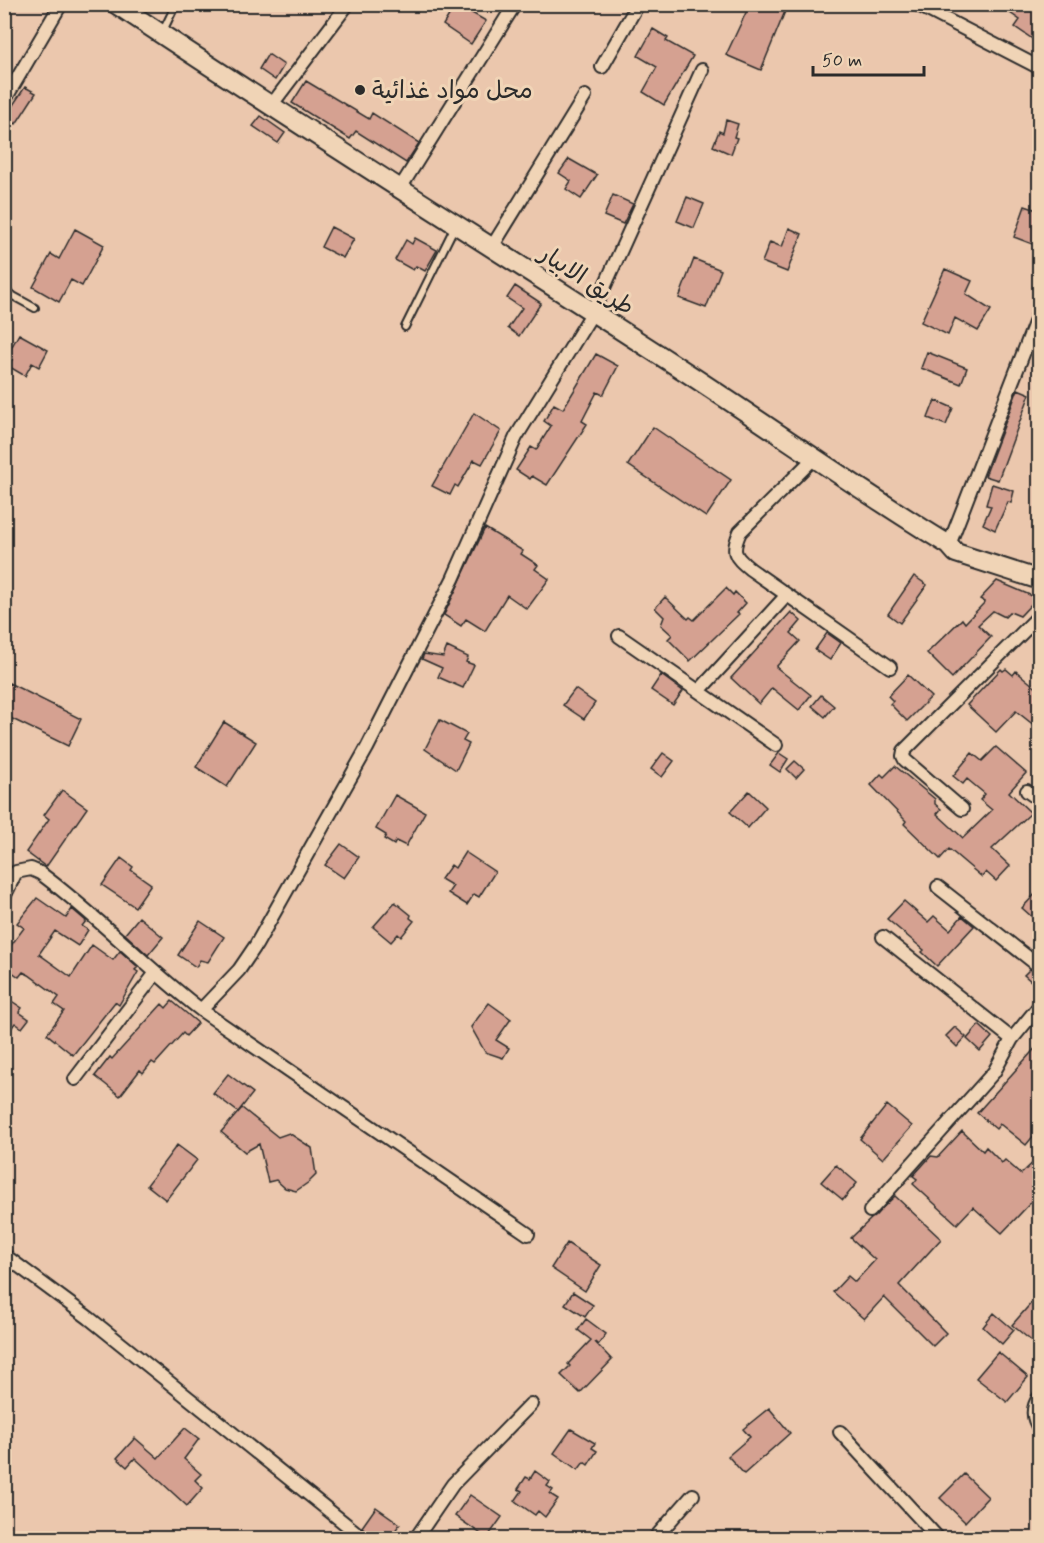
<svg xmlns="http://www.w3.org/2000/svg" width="1044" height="1543" font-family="Mynerve,'Playpen Sans Arabic',sans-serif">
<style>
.building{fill:#d5a191;stroke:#2b2b2b;stroke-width:1.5}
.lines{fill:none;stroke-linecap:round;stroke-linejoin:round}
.lane-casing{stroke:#2b2b2b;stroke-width:10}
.street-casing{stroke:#2b2b2b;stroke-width:16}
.secondary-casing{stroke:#2b2b2b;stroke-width:22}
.lane{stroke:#f0d4b6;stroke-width:6}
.street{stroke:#f0d4b6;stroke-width:12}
.secondary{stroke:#f0d4b6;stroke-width:18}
.poi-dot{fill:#2b2b2b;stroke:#f0d4b6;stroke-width:2}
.labels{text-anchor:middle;stroke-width:6;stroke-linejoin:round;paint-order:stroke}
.poi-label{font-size:24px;fill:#2b2b2b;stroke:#f0d4b6;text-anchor:start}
.street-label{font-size:24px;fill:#2b2b2b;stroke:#f0d4b6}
</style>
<rect width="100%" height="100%" fill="#ebc7ad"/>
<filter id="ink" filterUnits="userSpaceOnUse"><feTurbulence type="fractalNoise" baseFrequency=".0167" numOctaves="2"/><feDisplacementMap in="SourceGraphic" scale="12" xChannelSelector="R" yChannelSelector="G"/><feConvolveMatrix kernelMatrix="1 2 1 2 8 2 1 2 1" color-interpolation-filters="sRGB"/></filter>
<g filter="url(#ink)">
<path class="building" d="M456,4L486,21L471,44L443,25Z
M750,4H788L761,70L726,55Z
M997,4H1040V32L1034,40L1015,27L1020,20Z
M653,29L668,38L666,41L693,56L664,105L643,92L657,67L638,56Z
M268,54L284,65L275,80L259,69Z
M306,81L369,119L372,113L419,143L406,163L356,131L350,139L292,103Z
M25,87L36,93L16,124L5,117Z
M261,116L285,133L278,143L253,126Z
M726,120L738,124L734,137L737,138L731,154L713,146L719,131L723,133Z
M569,159L597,175L581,199L566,189L571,181L559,173Z
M613,195L633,204L623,224L604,216Z
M687,197L704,204L694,228L677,221Z
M1025,206L1040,211V247L1014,237Z
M331,227L354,239L343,258L321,247Z
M789,228L802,234L787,272L762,262L770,242L782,247Z
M75,229L104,245L82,286L71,280L59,302L33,287L51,254L59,259Z
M415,238L437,250L425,271L416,266L413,270L395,260L406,240L412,244Z
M694,259L721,270L706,308L679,298Z
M945,269L972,281L966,294L991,310L978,331L955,318L948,335L921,322Z
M515,286L541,303L519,336L508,328L522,308L507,298Z
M19,334L48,350L39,367L32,363L25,376L8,366L13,358L7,355Z
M927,352L967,368L961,384L921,368Z
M596,354L618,366L603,395L597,392L582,421L587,424L547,485L532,476L530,479L516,470L531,447L536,450L551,426L544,421L554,404L563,409Z
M1018,389L1030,394L998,480L985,476Z
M935,400L953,408L946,425L928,418Z
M474,413L501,431L482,464L474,460L458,487L455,485L450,495L432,486Z
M653,427L731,480L706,517L628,465Z
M992,484L1014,491L1011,503L1008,502L995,530L983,524L991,506L986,505Z
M485,528L523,551L521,554L538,565L535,569L549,579L527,609L507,595L485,631L466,619L461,626L444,615Z
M914,576L927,585L900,623L888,614Z
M997,581L1037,598L1020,616L1010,612L1005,617L993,611L978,625L991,637L952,678L927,653L962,619L965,623L985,602L980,599Z
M726,588L733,595L735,592L746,603L737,613L739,614L690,661L668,639L672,635L661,625L664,617L655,608L665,597L688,619L690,617L694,620Z
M791,612L801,621L791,633L800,641L776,667L811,695L799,710L772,688L759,704L731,678Z
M827,633L841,643L830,660L815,650Z
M447,647L468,657L466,662L474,665L463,688L438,677L442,668L422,659L424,654L443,657Z
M1001,669L1003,671L1006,669L1013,675L1016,671L1040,691V730L1016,711L996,732L967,705Z
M661,675L683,691L673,705L651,690Z
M908,675L931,697L907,721L890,704L893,701L888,696Z
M9,683L81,719L68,746L4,715V693Z
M575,689L595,703L584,719L563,705Z
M821,695L834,706L825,717L812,706Z
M440,720L467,734L463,741L469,744L456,770L425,749Z
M224,722L256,742L227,787L196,767Z
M996,747L1026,773L1009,792L1031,813L992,849L1010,866L996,881L986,872L982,877L949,849L940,859L904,824L906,821L871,785L881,774L884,777L895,766L935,799V804L941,809L937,814L963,838L992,810L980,800L985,794L967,779L963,784L953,776L972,753L982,761Z
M663,753L674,761L662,777L651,769Z
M779,753L788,759L780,772L770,765Z
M795,761L804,769L796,778L787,769Z
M62,790L87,808L46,867L26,852L49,819L44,815Z
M749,791L766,807L748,828L730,812Z
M395,795L425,812L406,846L396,841L394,845L384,839L386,835L376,829Z
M341,844L359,857L344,878L325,865Z
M465,852L495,872L479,897L474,894L467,905L448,893L453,886L441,879L451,865L455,868Z
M121,858L133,867L131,870L151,884L135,907L102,885Z
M1040,889V924L1022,908Z
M37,898L66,918L72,909L86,921L82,926L88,930L78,946L55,931L39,954L71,977L92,945L113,960L120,951L138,967L135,970L138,972L119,1005L115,1002L73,1055L47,1034L64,1011L54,1004L59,997L29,975L23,972L19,977L4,966L10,954L6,952L24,928L17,923Z
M904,901L928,922L934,916L950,930L962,916L974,926L937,966L922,952L924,950L887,919Z
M395,902L411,915L410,918L414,921L401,937L398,934L391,942L373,927Z
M139,917L163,937L148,955L125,934Z
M200,921L224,937L208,962L200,960L196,967L178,955Z
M1030,969L1040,975V989L1024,975Z
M4,996L22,1008L19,1012L29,1019L22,1028L15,1023L4,1038Z
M172,1001L198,1023L186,1036L183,1033L155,1064L152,1062L143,1073L140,1070L120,1096L95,1076L110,1057L112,1059L162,1004L166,1008Z
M489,1003L511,1019L496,1040L509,1048L503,1058L485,1052L471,1027Z
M979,1025L992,1037L980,1051L967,1039Z
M955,1027L966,1037L957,1047L946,1036Z
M1040,1043V1128L1026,1145L1000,1124L996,1129L977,1113Z
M228,1074L253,1093L238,1112L213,1093Z
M887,1105L912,1126L883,1159L860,1139Z
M242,1108L278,1137L289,1133L312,1148L316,1175L309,1182L296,1191L285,1188L276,1180L268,1182L259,1144L245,1152L221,1132Z
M962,1131L983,1151L986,1147L1002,1163L1005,1160L1021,1174L1040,1156V1193L1002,1233L973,1207L957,1224L913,1184L917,1179L913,1176L931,1156L938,1157Z
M177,1145L197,1160L166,1200L147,1185Z
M836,1165L857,1183L843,1200L821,1182Z
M895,1196L941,1239L899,1285L946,1333L933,1346L884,1297L864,1319L833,1292L848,1276L855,1282L875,1260L851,1238Z
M567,1243L601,1265L585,1291L551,1268Z
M573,1292L593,1305L585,1317L565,1304Z
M1040,1293V1348L1012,1325Z
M994,1313L1014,1330L1002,1344L983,1327Z
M586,1319L606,1334L598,1345L595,1342L612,1360L580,1393L561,1375L570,1366L568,1364L591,1340L578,1330Z
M998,1352L1028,1377L1007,1402L976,1378Z
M769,1408L790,1433L744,1474L728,1456L750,1437L743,1429Z
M185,1428L199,1439L184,1459L201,1474L195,1480L203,1488L187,1506L135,1458L127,1467L117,1458L135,1438L158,1458Z
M571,1429L595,1443L592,1448L597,1451L588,1465L584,1462L578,1470L554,1453Z
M535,1471L550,1482L547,1486L553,1490L550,1494L558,1499L545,1517L538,1511L535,1515L515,1501L522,1491L518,1489L526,1477L530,1479Z
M964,1474L988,1497L965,1522L940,1498Z
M470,1495L502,1517L487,1538L455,1516Z
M376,1507L400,1524L389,1539H374L362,1527Z"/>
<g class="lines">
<g class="lane-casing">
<path id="lane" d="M163,31L176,4
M4,291L35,308
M405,327L455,226"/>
</g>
<g class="street-casing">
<path id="street" d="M916,4L1040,68
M602,67L638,4
M4,101L61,4
M270,107L348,4
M399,190L515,4
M492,247L585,96
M813,459L740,532C731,552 734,556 750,569L890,667
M949,545L1040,310
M619,636L776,745
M699,691L787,595
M1027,791L1040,800
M962,809L905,760L903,756L904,751L1040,615
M938,887L1040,967
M4,897L16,872L31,869L40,873C97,915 145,967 201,1010L528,1234
M883,937L1012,1039
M201,1010L239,970L256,945L367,748L453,579L516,437L593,312L702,70
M75,1079L155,974
M870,1211L994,1072L1012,1039L1040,1005
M4,1255L89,1318L363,1538
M1040,1396C1032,1407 1031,1417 1040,1429
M840,1432L938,1538
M416,1538L453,1484L531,1404
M655,1538L693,1495"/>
</g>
<g class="secondary-casing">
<path id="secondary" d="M116,4C302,128 491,246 678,367C769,426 857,489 949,545L956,553L1040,580"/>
</g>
<use href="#lane" class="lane"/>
<use href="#street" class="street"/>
<use href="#secondary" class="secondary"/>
</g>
</g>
<circle class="poi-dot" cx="360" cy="90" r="6"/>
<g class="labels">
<g class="poi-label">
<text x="372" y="98">محل مواد غذائية</text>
</g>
<g class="street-label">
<text transform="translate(587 280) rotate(33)" y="8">طريق الابيار</text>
</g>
</g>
<rect width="1044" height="1543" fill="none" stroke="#f0d4b6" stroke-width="24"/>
<rect x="12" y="12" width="1020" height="1519" fill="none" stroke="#2b2b2b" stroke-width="2" filter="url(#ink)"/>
<path d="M813 66v9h111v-9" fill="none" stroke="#2b2b2b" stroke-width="3"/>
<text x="822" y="66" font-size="18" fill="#2b2b2b" stroke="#f0d4b6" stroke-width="4.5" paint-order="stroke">50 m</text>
</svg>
